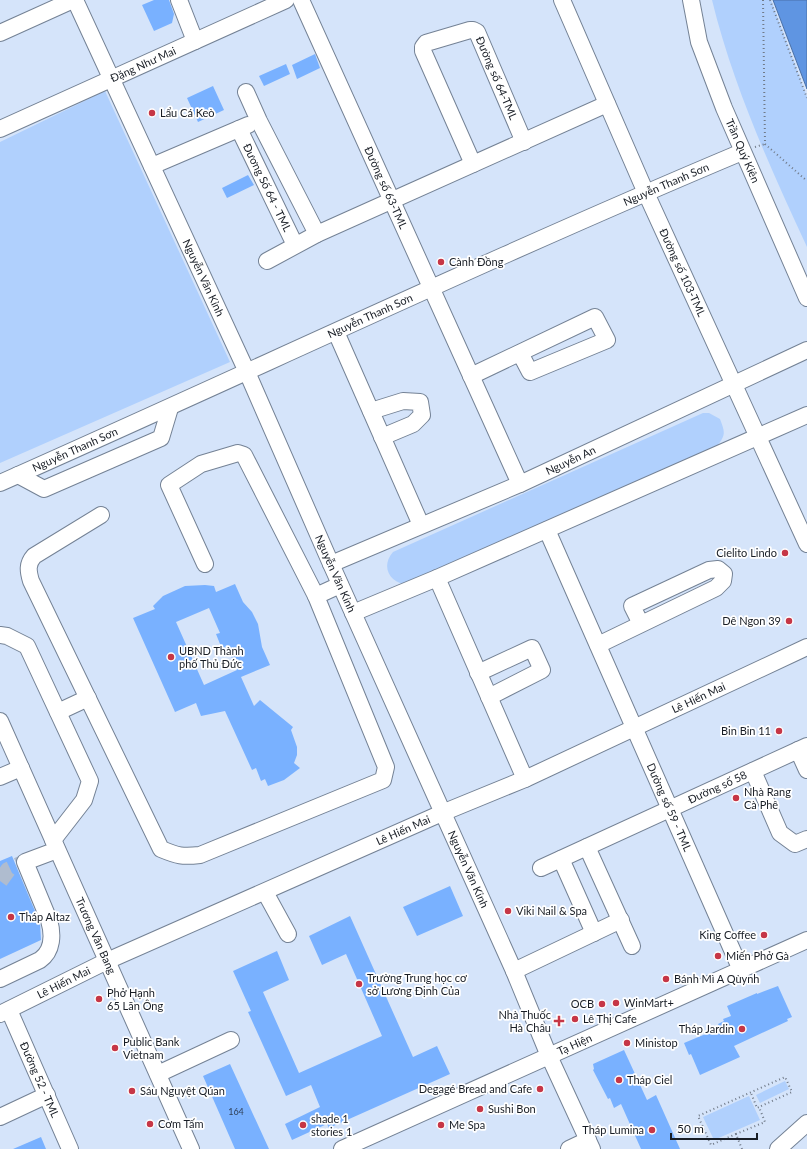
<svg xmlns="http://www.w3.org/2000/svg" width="807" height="1149" font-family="Lato,sans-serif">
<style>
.green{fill:#b0d0fd}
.water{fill:#5f95e2;stroke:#4a71a9}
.building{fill:#79b1ff;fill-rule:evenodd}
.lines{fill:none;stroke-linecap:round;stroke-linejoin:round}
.minor-tunnel{stroke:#afbccf;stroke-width:16;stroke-dasharray:16 8;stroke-linecap:butt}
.minor-casing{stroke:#748295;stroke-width:18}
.path{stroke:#707a88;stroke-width:2;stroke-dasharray:1 3;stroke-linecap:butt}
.minor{stroke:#fff;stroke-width:16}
.poi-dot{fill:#c63646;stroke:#fff;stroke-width:1.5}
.labels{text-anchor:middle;stroke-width:3.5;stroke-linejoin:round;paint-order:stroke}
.number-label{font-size:9px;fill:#30425c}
.street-label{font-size:11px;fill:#181d25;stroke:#fff}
.poi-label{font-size:11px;fill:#181d25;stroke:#fff;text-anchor:start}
</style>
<rect width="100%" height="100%" fill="#d5e4fa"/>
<path class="green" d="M712,0H771L807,97V247C770,167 733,86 712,0Z
M105,91L230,362L0,463V142Z
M703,413H709L720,419C725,432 726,435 717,446L409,585C390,584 380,567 393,552Z
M785,1081L789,1089L760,1103L756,1095Z
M749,1096L760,1120L714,1140L703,1117Z"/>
<path class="water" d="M773,0H807V89Z"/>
<path class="building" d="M154,0H169L174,14L172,23L154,31L142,5Z
M315,54L320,68L297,79L292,65Z
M286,64L290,74L264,86L259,76Z
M213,86L224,110L198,122L187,98Z
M248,175L254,185L227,198L222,188Z
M235,584L243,602L252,612L258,624L262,647L270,665L241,677L254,706L260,700L293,727L291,730L297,747V755L294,763L300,768L284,780L268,786L265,779L261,781L256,768L252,770L225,711L201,716L196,703L175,712L133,618L155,609L153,606L163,596L185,586L205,585L214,586L216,592ZM209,608L220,633L216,634L222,649L227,647L237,670L204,685L176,622Z
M12,856L40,923L41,940L0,959V861Z
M450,886L463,916L417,936L403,907Z
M350,916L413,1057L437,1046L450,1074L329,1128L327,1124L292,1140L285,1124L320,1107L311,1085L286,1096L248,1012L251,1011L233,971L277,951L289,980L263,992L299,1073L382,1036L346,954L322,965L309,936Z
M778,986L792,1017L787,1019L788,1021L734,1046L740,1057L700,1075L691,1054L689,1055L684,1043L720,1028L718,1024L724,1021L723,1019L731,1016L727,1006L757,993V994Z
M624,1050L647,1100L656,1095L680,1149H641L621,1104L614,1108L610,1098L608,1099L593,1070L594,1069L593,1064Z
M230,1064L269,1149H235L203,1076Z
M41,1137L46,1149H13Z"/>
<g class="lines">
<path class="minor-tunnel" d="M0,881L8,870L25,862"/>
<g class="minor-casing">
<g id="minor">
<path id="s1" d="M75,0L247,372L331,564L514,971L549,1056L592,1149"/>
<path d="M179,0L195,41"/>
<path id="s2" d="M301,0L520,484"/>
<path id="s3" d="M562,0L646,193L807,544"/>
<path id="s4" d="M691,0L699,42L724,108L807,298"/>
<path d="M0,33L73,0"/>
<path d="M246,92L259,121L317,234"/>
<path id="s5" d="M0,129L286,0"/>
<path id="s6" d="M239,129L295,245"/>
<path id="s7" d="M473,164L423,51V47L426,43L470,30H473L477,32L524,142"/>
<path d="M152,166L248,125"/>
<path d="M267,261L317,234L607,104"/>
<path d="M336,332L421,525"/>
<path d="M471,376L595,317L607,340L530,372L520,353"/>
<path d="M371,411L403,401L420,402L422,415L413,424L382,437"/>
<path d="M18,475L44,489L161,438L170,408"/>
<path id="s8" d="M0,483C248,373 492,257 742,152"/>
<path d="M101,515L34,556C27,564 28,571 31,581L161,849C178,856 182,857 200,855L383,780L386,767L316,596L340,585"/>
<path id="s9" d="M547,530L741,970"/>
<path d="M205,564L169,485L201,464L238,453L244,455L316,596"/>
<path id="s10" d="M331,564L520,484L807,350"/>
<path d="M437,578L525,779"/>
<path d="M353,613L437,578L807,415"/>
<path d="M0,635L7,636L27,646L90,781L84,800L53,840"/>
<path d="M598,645L716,588L723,581L724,574L718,569L709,570L632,606L641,624"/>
<path d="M478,673L532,648L542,670L489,697"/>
<path d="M58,712L88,698"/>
<path id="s11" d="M0,721L191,1149"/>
<path d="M798,750L807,770"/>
<path d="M753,771L780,833L795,844L807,839"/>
<path d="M0,777L21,768"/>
<path d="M587,847L632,946"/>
<path d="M561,859L594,933"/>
<path id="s12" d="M541,868L807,746"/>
<path d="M265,892L288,934"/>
<path d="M514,971L621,920"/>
<path d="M0,979L40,960C53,951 53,934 49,920L25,862L57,850"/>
<path id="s13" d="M9,1010L70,1149"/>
<path id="s14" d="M0,1014L107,961L442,813L525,779L807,647"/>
<path d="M158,1074L231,1040"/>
<path d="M0,1117L47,1095"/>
<path id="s15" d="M342,1149L807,940"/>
<path d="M569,1149L588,1140"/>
<path d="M778,1149L807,1123"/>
</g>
</g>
<path class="path" d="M763,0L765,144L807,181
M770,0L807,98
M755,147L765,144
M736,1134L711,1145L698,1116L785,1077L792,1092L759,1107
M742,1149L736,1134L765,1122L759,1107L757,1108L751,1093"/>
<use href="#minor" class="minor"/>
</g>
<g class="poi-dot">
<circle cx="152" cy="113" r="4"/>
<circle cx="441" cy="262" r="4"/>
<circle cx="785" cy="553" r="4"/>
<circle cx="789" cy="621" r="4"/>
<circle cx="171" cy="657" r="4"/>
<circle cx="779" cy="731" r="4"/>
<circle cx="736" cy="798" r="4"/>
<circle cx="508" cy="911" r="4"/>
<circle cx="11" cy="917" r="4"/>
<circle cx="764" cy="935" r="4"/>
<circle cx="718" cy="956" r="4"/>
<circle cx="666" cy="979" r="4"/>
<circle cx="359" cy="984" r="4"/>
<circle cx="99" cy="999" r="4"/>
<circle cx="616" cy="1003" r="4"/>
<circle cx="602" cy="1004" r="4"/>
<circle cx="575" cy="1019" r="4"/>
<path d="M557 1015h4v4h4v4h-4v4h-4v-4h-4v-4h4z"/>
<circle cx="742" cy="1029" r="4"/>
<circle cx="627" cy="1043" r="4"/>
<circle cx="115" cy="1048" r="4"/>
<circle cx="619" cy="1080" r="4"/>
<circle cx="540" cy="1089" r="4"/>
<circle cx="132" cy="1091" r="4"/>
<circle cx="480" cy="1109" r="4"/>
<circle cx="150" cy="1124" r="4"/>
<circle cx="303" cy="1125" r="4"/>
<circle cx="441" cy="1125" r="4"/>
<circle cx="652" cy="1130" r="4"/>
</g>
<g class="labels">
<g class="number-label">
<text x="236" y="1115">164</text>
</g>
<g class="street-label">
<text dy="4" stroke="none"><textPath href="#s5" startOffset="157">Đặng Như Mai</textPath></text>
<text dy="4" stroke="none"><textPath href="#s7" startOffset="236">Đường số 64-TML</textPath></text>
<text dy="4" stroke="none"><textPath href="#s4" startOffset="160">Trần Quý Kiên</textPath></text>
<text dy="4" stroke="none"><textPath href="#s8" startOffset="730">Nguyễn Thanh Sơn</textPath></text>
<text dy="4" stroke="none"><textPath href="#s6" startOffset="65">Đương Số 64 - TML</textPath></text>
<text dy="4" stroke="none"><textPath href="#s2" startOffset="206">Đường số 63-TML</textPath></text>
<text dy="4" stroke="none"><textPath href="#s3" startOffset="298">Đường số 103-TML</textPath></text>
<text dy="4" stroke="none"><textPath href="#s1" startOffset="306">Nguyễn Văn Kỉnh</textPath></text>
<text dy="4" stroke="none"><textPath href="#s8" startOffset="406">Nguyễn Thanh Sơn</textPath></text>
<text dy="4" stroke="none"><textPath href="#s8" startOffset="82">Nguyễn Thanh Sơn</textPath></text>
<text dy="4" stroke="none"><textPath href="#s10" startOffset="261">Nguyễn An</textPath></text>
<text dy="4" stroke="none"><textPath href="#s1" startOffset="630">Nguyễn Văn Kỉnh</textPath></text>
<text dy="4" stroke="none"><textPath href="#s14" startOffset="767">Lê Hiến Mai</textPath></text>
<text dy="4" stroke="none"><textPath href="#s12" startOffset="194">Đường số 58</textPath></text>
<text dy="4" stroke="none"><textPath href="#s9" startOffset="303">Dường số 59 - TML</textPath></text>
<text dy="4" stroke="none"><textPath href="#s14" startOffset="443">Lê Hiến Mai</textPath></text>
<text dy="4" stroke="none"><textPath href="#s1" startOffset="954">Nguyễn Văn Kỉnh</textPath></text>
<text dy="4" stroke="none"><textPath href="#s11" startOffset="235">Trương Văn Bang</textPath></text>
<text dy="4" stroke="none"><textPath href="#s14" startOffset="71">Lê Hiến Mai</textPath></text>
<text dy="4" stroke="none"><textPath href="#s15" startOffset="255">Tạ Hiện</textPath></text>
<text dy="4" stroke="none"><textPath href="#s13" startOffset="76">Đường 52 - TML</textPath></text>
</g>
<g class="poi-label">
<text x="160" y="117">Lẩu Cá Keò</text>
<text x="449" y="266">Cành Đồng</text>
<text x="777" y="557" text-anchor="end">Cielito Lindo</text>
<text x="781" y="625" text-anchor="end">Dê Ngon 39</text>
<text x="179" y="655">UBND Thành<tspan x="179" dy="13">phố Thủ Đức</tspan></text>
<text x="771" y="735" text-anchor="end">Bin Bin 11</text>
<text x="744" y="796">Nhà Rang<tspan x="744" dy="13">Cà Phê</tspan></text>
<text x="516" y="915">Viki Nail &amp; Spa</text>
<text x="19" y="921">Tháp Altaz</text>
<text x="756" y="939" text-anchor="end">King Coffee</text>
<text x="726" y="960">Miến Phở Gà</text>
<text x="367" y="982">Trường Trung học cơ<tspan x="367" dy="13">sở Lương Định Của</tspan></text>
<text x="674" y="983">Bánh Mì A Qùynh</text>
<text x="107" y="997">Phở Hạnh<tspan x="107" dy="13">65 Lãn Ông</tspan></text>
<text x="624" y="1007">WinMart+</text>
<text x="594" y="1008" text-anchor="end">OCB</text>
<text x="551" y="1019" text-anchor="end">Nhà Thuốc<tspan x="551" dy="13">Hà Châu</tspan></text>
<text x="583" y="1023">Lê Thị Cafe</text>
<text x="734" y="1033" text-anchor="end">Tháp Jardin</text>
<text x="123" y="1046">Public Bank<tspan x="123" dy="13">Vietnam</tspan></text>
<text x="635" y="1047">Ministop</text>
<text x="627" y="1084">Tháp Ciel</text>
<text x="532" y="1093" text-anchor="end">Degagé Bread and Cafe</text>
<text x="140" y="1095">Sáu Nguyệt Qúan</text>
<text x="488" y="1113">Sushi Bon</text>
<text x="311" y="1123">shade 1<tspan x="311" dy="13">stories 1</tspan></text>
<text x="158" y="1128">Cơm Tấm</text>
<text x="449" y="1129">Me Spa</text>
<text x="644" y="1134" text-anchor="end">Tháp Lumina</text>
</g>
</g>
<path d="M671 1133v6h86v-6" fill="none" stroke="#181d25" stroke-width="2"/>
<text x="677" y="1133" font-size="12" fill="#181d25" stroke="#ffffff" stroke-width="3" paint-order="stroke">50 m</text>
</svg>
